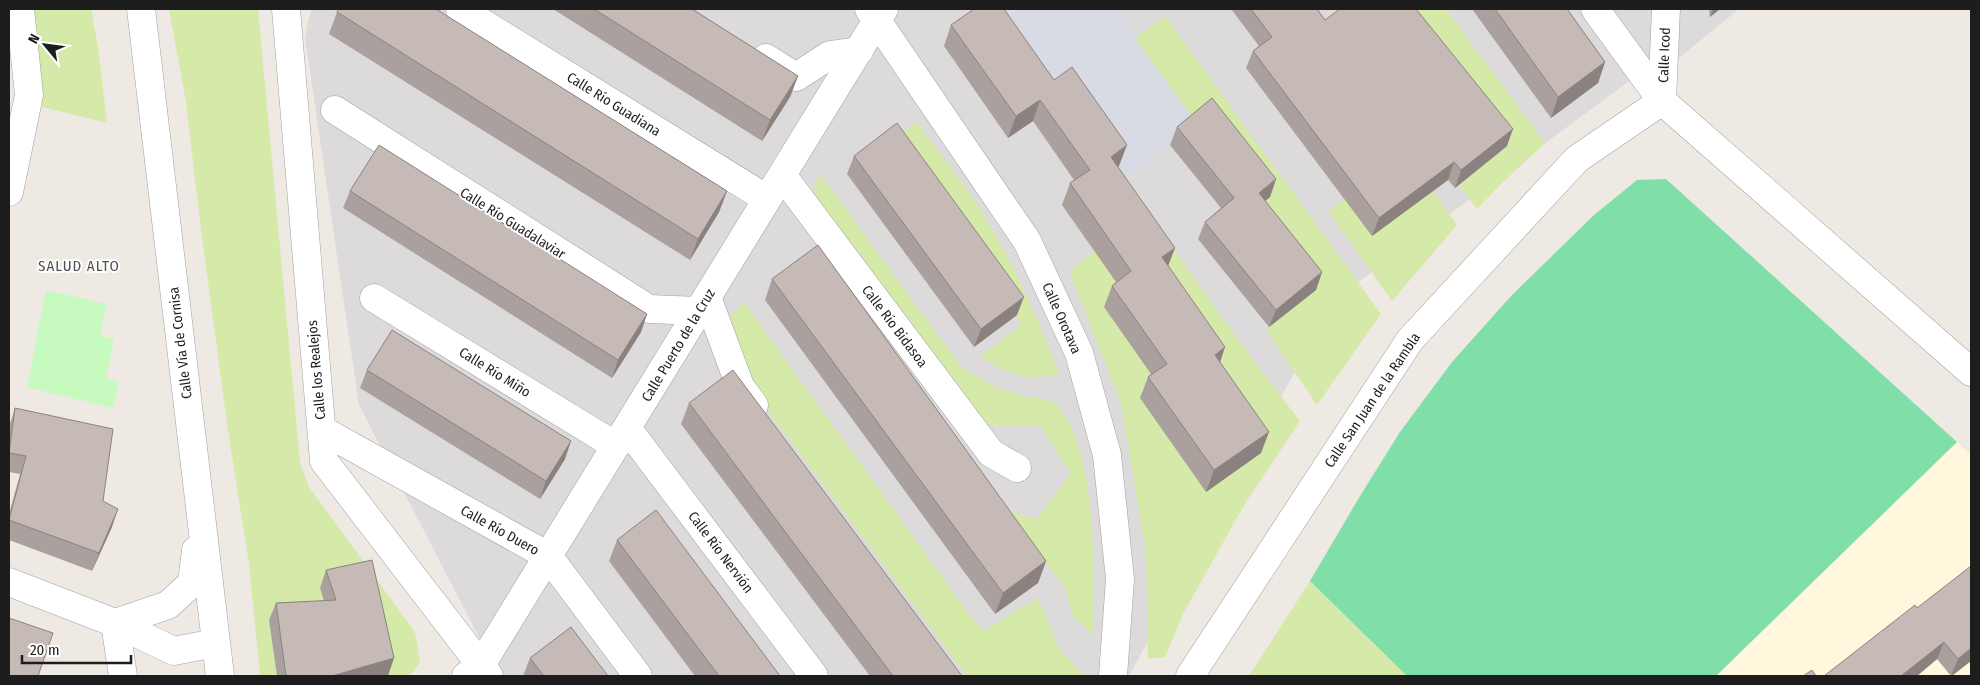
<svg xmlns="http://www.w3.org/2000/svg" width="1980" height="685" font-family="'Fira Sans Condensed',sans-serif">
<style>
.residential{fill:#dcdadb}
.education{fill:#fff8dc}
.grass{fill:#d5e9a8}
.park{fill:#c6fabf}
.pitch{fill:#80dfa8}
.plaza{fill:#d8dae4}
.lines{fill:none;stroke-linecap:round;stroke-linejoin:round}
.pedestrian-casing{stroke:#a1a1a1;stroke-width:29}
.minor-casing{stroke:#a1a1a1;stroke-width:29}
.pedestrian{stroke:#fff;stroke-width:28}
.minor{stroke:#fff;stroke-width:28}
.wall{fill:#aaa09d}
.shaded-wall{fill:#8b8280}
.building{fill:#c6bab7;stroke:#8b8280}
.labels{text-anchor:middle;stroke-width:4;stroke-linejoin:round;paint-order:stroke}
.street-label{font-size:14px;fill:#1d1d1d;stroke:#fff}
.neighbourhood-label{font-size:15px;letter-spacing:1px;fill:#505050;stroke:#fff}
</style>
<rect width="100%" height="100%" fill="#efe9e3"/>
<path class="residential" d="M311,9H1582L1633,78L1334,300L1129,676H499L359,405L305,38Z
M1589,9H1739L1642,88Z"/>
<path class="education" d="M1957,442L1971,455V676H1716Z"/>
<path class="grass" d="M30,9H91L98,47L107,123L42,107L38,52Z
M169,9H258L300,463L309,487L415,632L420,663L409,676H260L249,564L228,430L201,230L186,102Z
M1338,9H1446L1545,143L1503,182L1477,209L1330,15Z
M1165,16L1381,314L1317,405L1268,333L1269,327L1315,290L1135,38Z
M1361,91L1457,225L1392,301L1328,211L1345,199Z
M917,122C938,151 960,179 980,209C1013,260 1038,318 1059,375L1030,378L996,367L980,356L1021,325L1017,315L891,141Z
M1119,166C1175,254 1236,339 1300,421L1246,502L1184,612L1165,657L1148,659L1146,553L1121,403L1069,271L1095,251L1124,292L1159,385L1206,492L1103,178Z
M820,174L960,365C980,379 996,389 1020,395C1034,399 1045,396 1057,404C1060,407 1063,412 1065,416C1098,466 1093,576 1094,636L1073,617L1065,587L1002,509L1037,519L1071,473L1040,426L990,425L969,414L813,191Z
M744,302L968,613L983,631L1038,598L1059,648L1084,676H967L747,383L730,317Z
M1310,581L1407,676H1249Z"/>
<path class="park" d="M46,290L106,304L100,335L114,339L106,379L119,382L113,408L27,387Z"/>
<path class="pitch" d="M1666,179L1957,442L1716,676H1407L1310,581L1360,496L1400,432L1452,362L1511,296L1594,215L1637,180Z"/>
<path class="plaza" d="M987,9H1114L1197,124L1127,178L1065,88L1046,102Z"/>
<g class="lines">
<g class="pedestrian-casing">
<path id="pedestrian" d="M766,58L796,77L830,55L859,51
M335,110L649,309L699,311
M707,297L740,386L754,405"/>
</g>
<g class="minor-casing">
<path id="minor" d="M141,9L220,676
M286,9L324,461L489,676
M460,9L767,199
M869,9L1027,241L1079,353L1107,455L1120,579L1113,676
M1595,9L1662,101L1971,372
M1662,101L1666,9
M782,175L991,453L1017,468
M9,192L29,95L20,9
M374,298L616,446
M627,428L814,676
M322,430L548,556L638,676
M9,582L115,623L174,651L215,643
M115,623L168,605L192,583L196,550
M115,623L123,676
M466,676L481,665L884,9
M1190,676L1410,340L1577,159L1662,101"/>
</g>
<use href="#pedestrian" class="pedestrian"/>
<use href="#minor" class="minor"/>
</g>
<path class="wall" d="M553,9H692L798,76L790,97L762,141Z
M1231,9H1317L1325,20L1507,146L1455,188L1448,180L1372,236L1246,68L1253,51L1259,46Z
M1472,9H1567L1605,62L1598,83L1551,118Z
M1709,9H1720L1710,17Z
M337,12L727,191L719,212L690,260L329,34Z
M951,25L1054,80L1119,166L1118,167L1168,266L1220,362L1261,453L1206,492L1140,398L1148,377L1151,374L1104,307L1112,286L1116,282L1062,205L1070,183L1074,180L1033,121L1008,138L944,46Z
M1177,127L1276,179L1270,197L1265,201L1322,272L1316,290L1269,327L1198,239L1205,222L1221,208L1170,145Z
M854,156L1017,315L974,347L847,174Z
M350,191L647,314L641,332L612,378L343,208Z
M772,279L1046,561L1038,583L995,614L765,300Z
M367,370L565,459L540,499L360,388Z
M689,403L962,676H870L681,424Z
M15,408L103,501L112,527L92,571L9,540V514L20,474L9,472V427Z
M617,540L780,676H695L609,561Z
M326,570L388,676H277L269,620L276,603L324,601L320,588Z
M1917,608L1971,661L1952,676H1951L1937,659L1917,676H1824Z
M530,658L608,676H523Z"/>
<path class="shaded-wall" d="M1713,9H1720L1710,17Z
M1605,62L1598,83L1551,118L1558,97Z
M798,76L790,97L762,141L770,120Z
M1040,100L1033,121L1008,138L1016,116Z
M1513,129L1507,146L1455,188L1461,170Z
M1127,145L1119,166L1103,178L1111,157Z
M1454,162L1448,180L1372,236L1379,218Z
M1276,179L1270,197L1253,211L1259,193Z
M727,191L719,212L690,260L698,239Z
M1175,248L1167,269L1162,257Z
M1322,272L1316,290L1269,327L1276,310Z
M1024,297L1017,315L974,347L981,329Z
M647,314L641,332L612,378L618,360Z
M1225,347L1218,369L1215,355Z
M1269,432L1261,453L1206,492L1214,470Z
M571,441L565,459L540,499L546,481Z
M118,509L112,527L92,571L99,553Z
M1046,561L1038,583L995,614L1003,593Z
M1944,642L1937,659L1917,676H1901Z
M1971,648V661L1951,676L1958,659Z
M394,658L388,676H332Z"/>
<path class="building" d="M339,9H436L727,191L698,239L337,12Z
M594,9H692L798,76L770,120Z
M974,9H1004L1054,80L1072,67L1127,145L1111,157L1175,248L1162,257L1225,347L1215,355L1269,432L1214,470L1148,377L1167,364L1112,286L1131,271L1070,183L1090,170L1040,100L1016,116L951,25Z
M1251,9H1317L1325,20L1340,9H1416L1513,129L1461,170L1454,162L1379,218L1253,51L1272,37Z
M1495,9H1567L1605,62L1558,97Z
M1212,98L1276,179L1259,193L1322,272L1276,310L1205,222L1234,198L1177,127Z
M897,123L1024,297L981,329L854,156Z
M379,145L647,314L618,360L350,191Z
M818,245L1046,561L1003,593L772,279Z
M392,330L571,441L546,481L367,370Z
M733,370L962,676H893L689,403Z
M15,408L113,429L103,501L118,509L99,553L9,520L26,456L9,453Z
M656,510L780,676H719L617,540Z
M372,560L394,658L332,676H286L276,603L336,600L326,570Z
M1971,566V648L1958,659L1944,642L1901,676H1824L1915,605L1917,608Z
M9,618L53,633L38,676H9Z
M571,627L608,676H544L530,658Z
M1812,670L1816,676H1803Z"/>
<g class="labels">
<g class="street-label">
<text transform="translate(1664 55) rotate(-88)" y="5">Calle Icod</text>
<text transform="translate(614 104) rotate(32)" y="5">Calle Río Guadiana</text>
<text transform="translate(513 223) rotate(32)" y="5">Calle Río Guadalaviar</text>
<text transform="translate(1062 318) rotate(66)" y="5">Calle Orotava</text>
<text transform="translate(895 326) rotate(53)" y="5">Calle Río Bidasoa</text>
<text transform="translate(180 343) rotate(-97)" y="5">Calle Vía de Cornisa</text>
<text transform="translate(678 345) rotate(-59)" y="5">Calle Puerto de la Cruz</text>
<text transform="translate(316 370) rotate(-95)" y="5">Calle los Realejos</text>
<text transform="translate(495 372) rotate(32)" y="5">Calle Río Miño</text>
<text transform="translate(1372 400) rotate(-56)" y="5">Calle San Juan de la Rambla</text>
<text transform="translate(500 530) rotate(29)" y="5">Calle Río Duero</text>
<text transform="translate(721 552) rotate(53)" y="5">Calle Río Nervión</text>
</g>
<g class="neighbourhood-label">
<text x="79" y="271">SALUD ALTO</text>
</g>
</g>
<rect width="1980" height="685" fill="none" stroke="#1d1d1d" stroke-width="20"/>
<g transform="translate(45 45) rotate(299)" stroke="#ffffff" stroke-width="4" paint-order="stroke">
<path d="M0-4L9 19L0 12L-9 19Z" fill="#1d1d1d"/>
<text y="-8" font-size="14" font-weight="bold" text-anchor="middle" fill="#1d1d1d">N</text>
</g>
<path d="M22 655v8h109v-8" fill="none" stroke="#1d1d1d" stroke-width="2.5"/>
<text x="30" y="655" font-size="15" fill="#1d1d1d" stroke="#ffffff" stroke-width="4" paint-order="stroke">20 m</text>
</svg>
